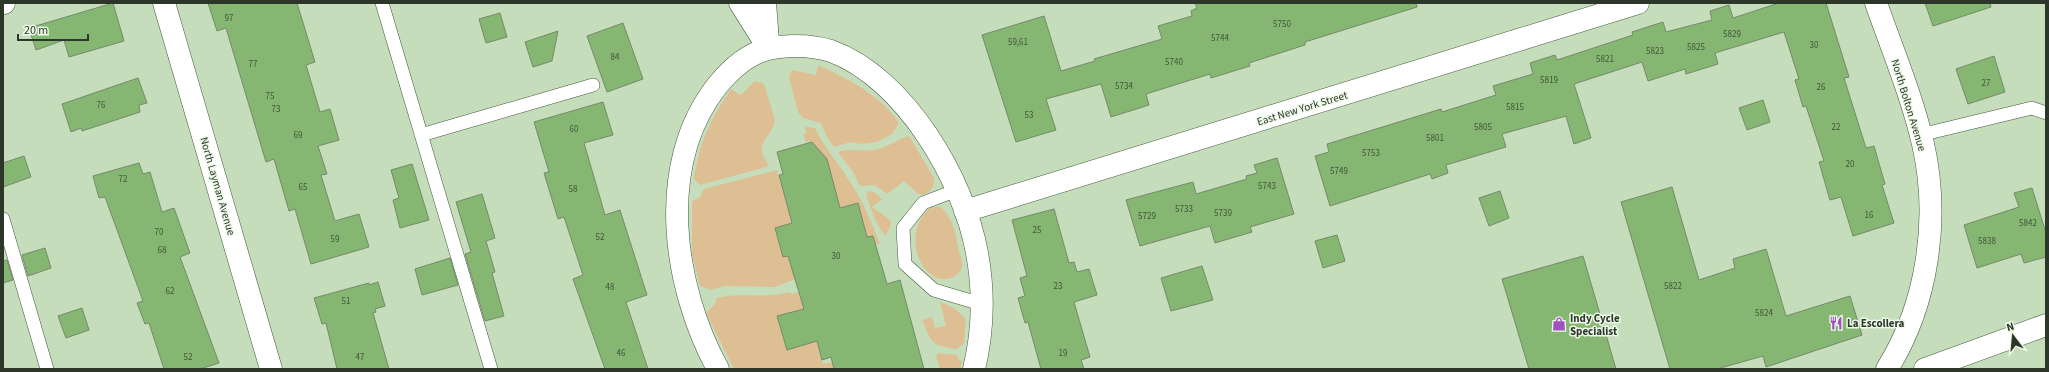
<svg xmlns="http://www.w3.org/2000/svg" width="2049" height="372" font-family="'Source Sans 3',sans-serif">
<style>
.green{fill:#ddbf93}
.building{fill:#86b772;stroke:#748a6b}
.lines{fill:none;stroke-linecap:round;stroke-linejoin:round}
.lane-casing{stroke:#44593c;stroke-width:14}
.street-casing{stroke:#44593c;stroke-width:23}
.primary-casing{stroke:#44593c;stroke-width:23}
.lane{stroke:#fff;stroke-width:13}
.street{stroke:#fff;stroke-width:22}
.primary{stroke:#fff;stroke-width:22}
.labels{text-anchor:middle;stroke-width:3;stroke-linejoin:round;paint-order:stroke}
.number-label{font-size:9px;fill:#42563b}
.street-label{font-size:11px;fill:#2c3629;stroke:#eefae9}
.poi-label{font-size:11px;font-weight:bold;fill:#2c3629;stroke:#eefae9;text-anchor:start}
</style>
<rect width="100%" height="100%" fill="#c5ddbb"/>
<path class="green" d="M818,65C848,79 881,95 899,123L892,134L877,142L860,144L851,142L834,147L827,137L821,123L803,118L798,112L789,77L792,70L816,75Z
M755,81L764,84L775,120C771,141 751,141 769,165L766,167L700,185L694,179C700,141 710,120 731,89L741,95Z
M805,127L815,128C825,149 840,165 852,185C864,203 872,224 880,244H876L873,236L867,237L858,203L840,208L817,148L811,141L806,142L803,134L807,133Z
M909,136L934,178C935,187 931,191 923,195L917,193L904,181L887,194L875,185L860,186L853,172L838,152C852,147 863,153 878,149C888,147 898,139 909,136Z
M777,170L792,223L775,228L793,255L795,279L775,287L724,286L711,290L700,286L692,254V201L699,198L704,189Z
M869,191L874,192L882,199L872,207L890,220L891,224L886,236C876,226 871,208 866,194Z
M931,207H941C953,218 956,235 959,251C960,255 963,262 962,266C960,278 945,282 935,277C910,262 909,224 931,207Z
M803,291L808,308L778,316L787,349L817,341L823,364L832,362L834,369H734L706,313L715,304L717,298C741,292 765,299 790,292L792,294Z
M940,302L954,308L966,319L964,343L957,349C930,345 933,344 922,320L932,317L935,328L946,326Z
M938,353L957,355L959,360L962,361L960,369H940L936,356Z"/>
<path class="building" d="M113,3L124,41L69,57L64,40L36,50L29,28Z
M208,3H297L315,62L306,65L320,112L330,109L339,140L318,146L327,174L321,175L335,221L359,214L369,247L311,264L295,209L289,211L274,159L266,162L226,28L217,31Z
M1195,3H1416L1417,7L1305,42V45L1249,63L1250,66L1211,78L1210,74L1146,94L1149,105L1111,117L1101,84L1046,99L1056,130L1016,142L982,35L1044,16L1061,71L1095,61L1094,59L1162,39L1158,26L1192,16L1191,11L1197,8Z
M1779,3H1826L1849,77L1844,78L1866,148L1874,146L1885,184L1882,185L1894,223L1853,236L1841,197L1830,200L1819,162L1824,161L1806,106L1803,107L1795,80L1799,79L1784,32L1715,53L1718,64L1686,74L1685,69L1648,81L1642,62L1574,84L1591,138L1574,144L1566,116L1502,134L1506,147L1446,165L1448,173L1432,179L1430,174L1330,206L1315,156L1329,152L1327,144L1441,109L1442,112L1496,95L1493,86L1533,74L1530,63L1555,55L1557,60L1633,35L1632,32L1663,22L1666,32L1712,20L1710,11L1729,5L1733,18Z
M1925,3H1990L1991,7L1933,26Z
M500,13L507,37L486,43L479,19Z
M623,23L643,79L607,92L587,36Z
M558,31L552,61L533,67L525,42Z
M1994,56L2005,92L1968,104L1956,69Z
M138,78L147,103L139,105L140,112L82,131L81,128L71,132L62,104Z
M1763,100L1770,122L1747,130L1739,108Z
M603,102L613,135L584,143L605,215L620,210L647,295L626,302L648,369H605L573,279L583,275L564,217L558,219L544,173L549,172L534,122Z
M812,142L827,159L840,208L858,203L867,237L873,236L887,284L900,280L924,369H834L831,357L822,360L817,341L787,350L777,316L804,309L788,256L783,257L775,228L792,223L779,175L783,174L777,152Z
M24,156L31,177L3,187V163Z
M1277,158L1294,214L1250,227L1252,232L1215,243L1210,226L1140,246L1126,200L1193,182L1196,194L1247,179L1246,176L1257,173L1254,165Z
M139,163L143,174L150,172L162,212L174,208L190,253L180,257L219,363L200,369H164L149,323L145,324L137,303L143,301L105,197L99,198L93,176Z
M412,164L429,220L400,228L393,200L399,198L391,170Z
M1672,187L1699,280L1735,268L1733,259L1766,249L1786,316L1850,296L1862,335L1766,367L1763,356L1717,369H1670L1621,202Z
M2032,188L2046,233V257L2024,263L2021,254L1977,268L1964,225L2019,207L2014,193Z
M1500,191L1509,218L1489,226L1479,198Z
M482,194L495,238L486,241L495,272L492,273L504,316L485,321L465,254L471,252L456,202Z
M1054,209L1069,263L1074,262L1077,272L1089,269L1097,295L1074,302L1090,357L1081,360L1084,369H1041L1028,322L1025,323L1018,298L1025,296L1020,278L1027,276L1012,220Z
M1337,235L1345,261L1323,268L1315,241Z
M45,248L51,268L28,276L22,255Z
M1583,256L1616,369H1529L1502,279Z
M450,258L458,285L422,295L415,269Z
M7,260L13,280L3,283V261Z
M1202,266L1213,300L1171,311L1161,278Z
M378,282L385,306L375,309L376,312L373,313L389,369H337L326,323L322,324L314,298L369,283V285Z
M82,308L89,330L66,338L58,316Z"/>
<g class="lines">
<g class="lane-casing">
<path id="lane" d="M382,3L491,369
M421,135L593,85
M1920,135L2032,108L2046,113
M957,190L923,203L903,228L905,264L934,290L981,304
M3,219L47,369"/>
</g>
<g class="street-casing">
<path id="street" d="M3,3H4
M164,3L271,369
M740,3L769,49
M765,3L768,41
M1876,3C1892,49 1912,96 1923,144C1940,218 1928,304 1887,369
M965,211L1638,3
M718,369C673,287 655,165 717,86C733,66 753,49 779,47C796,45 815,46 831,51C905,78 964,180 977,253C984,291 983,332 974,369"/>
</g>
<g class="primary-casing">
<path id="primary" d="M1925,369L2046,325"/>
</g>
<use href="#lane" class="lane"/>
<use href="#street" class="street"/>
<use href="#primary" class="primary"/>
</g>
<defs>
<g id="restaurant-bare" transform="scale(1.08)"><path d="M-5-6h1v4h1v-4h1v4h1v-4h1v5L-1.5 .5V6h-2V.5L-5-1ZM5-6V6H3V1.5H1.5Q1.5-4 5-6Z" fill="#a350bf" stroke="#eefae9" stroke-width="2.5" paint-order="stroke"/></g>
<g id="shop-bare" transform="scale(1.08)"><path d="M-5-2.5h2.3a2.7 3.5 0 0 1 5.4 0H5L5.5 6h-11ZM-1.5-2.5h3a1.5 2.3 0 0 0-3 0Z" fill="#a350bf" stroke="#eefae9" stroke-width="2.5" paint-order="stroke"/></g>
</defs>
<g fill-rule="evenodd">
<use href="#restaurant-bare" x="1836" y="323"/>
<use href="#shop-bare" x="1559" y="324"/>
</g>
<g class="labels">
<g class="number-label">
<text x="229" y="21">97</text>
<text x="1282" y="27">5750</text>
<text x="1732" y="37">5829</text>
<text x="1220" y="41">5744</text>
<text x="1018" y="45">59,61</text>
<text x="1814" y="48">30</text>
<text x="1696" y="50">5825</text>
<text x="1655" y="54">5823</text>
<text x="615" y="60">84</text>
<text x="1605" y="62">5821</text>
<text x="1174" y="65">5740</text>
<text x="253" y="67">77</text>
<text x="1549" y="83">5819</text>
<text x="1986" y="86">27</text>
<text x="1124" y="89">5734</text>
<text x="1821" y="90">26</text>
<text x="270" y="99">75</text>
<text x="101" y="108">76</text>
<text x="1515" y="110">5815</text>
<text x="276" y="112">73</text>
<text x="1029" y="118">53</text>
<text x="1483" y="130">5805</text>
<text x="1836" y="130">22</text>
<text x="574" y="132">60</text>
<text x="298" y="138">69</text>
<text x="1435" y="141">5801</text>
<text x="1371" y="156">5753</text>
<text x="1850" y="167">20</text>
<text x="1339" y="174">5749</text>
<text x="123" y="182">72</text>
<text x="1267" y="189">5743</text>
<text x="303" y="190">65</text>
<text x="573" y="192">58</text>
<text x="1184" y="212">5733</text>
<text x="1223" y="216">5739</text>
<text x="1869" y="218">16</text>
<text x="1147" y="219">5729</text>
<text x="2028" y="226">5842</text>
<text x="1037" y="233">25</text>
<text x="159" y="235">70</text>
<text x="600" y="240">52</text>
<text x="335" y="242">59</text>
<text x="1987" y="244">5838</text>
<text x="162" y="253">68</text>
<text x="836" y="259">30</text>
<text x="1058" y="289">23</text>
<text x="1673" y="289">5822</text>
<text x="610" y="290">48</text>
<text x="170" y="294">62</text>
<text x="346" y="304">51</text>
<text x="1764" y="316">5824</text>
<text x="621" y="356">46</text>
<text x="1063" y="356">19</text>
<text x="188" y="360">52</text>
<text x="360" y="360">47</text>
</g>
<g class="street-label">
<text transform="translate(1909 105) rotate(73)" y="4">North Bolton Avenue</text>
<text transform="translate(1302 108) rotate(-17)" y="4">East New York Street</text>
<text transform="translate(218 186) rotate(74)" y="4">North Layman Avenue</text>
</g>
<g class="poi-label">
<text x="1570" y="322">Indy Cycle<tspan x="1570" dy="13">Specialist</tspan></text>
<text x="1847" y="327">La Escollera</text>
</g>
</g>
<rect width="2049" height="372" fill="none" stroke="#2c3629" stroke-width="8"/>
<g transform="translate(2013 336) rotate(344)" stroke="#eefae9" stroke-width="3" paint-order="stroke">
<path d="M0-3L7 15L0 10L-7 15Z" fill="#2c3629"/>
<text y="-6" font-size="11" font-weight="bold" text-anchor="middle" fill="#2c3629">N</text>
</g>
<path d="M18 34v6h70v-6" fill="none" stroke="#2c3629" stroke-width="2"/>
<text x="24" y="34" font-size="12" fill="#2c3629" stroke="#eefae9" stroke-width="3" paint-order="stroke">20 m</text>
</svg>
